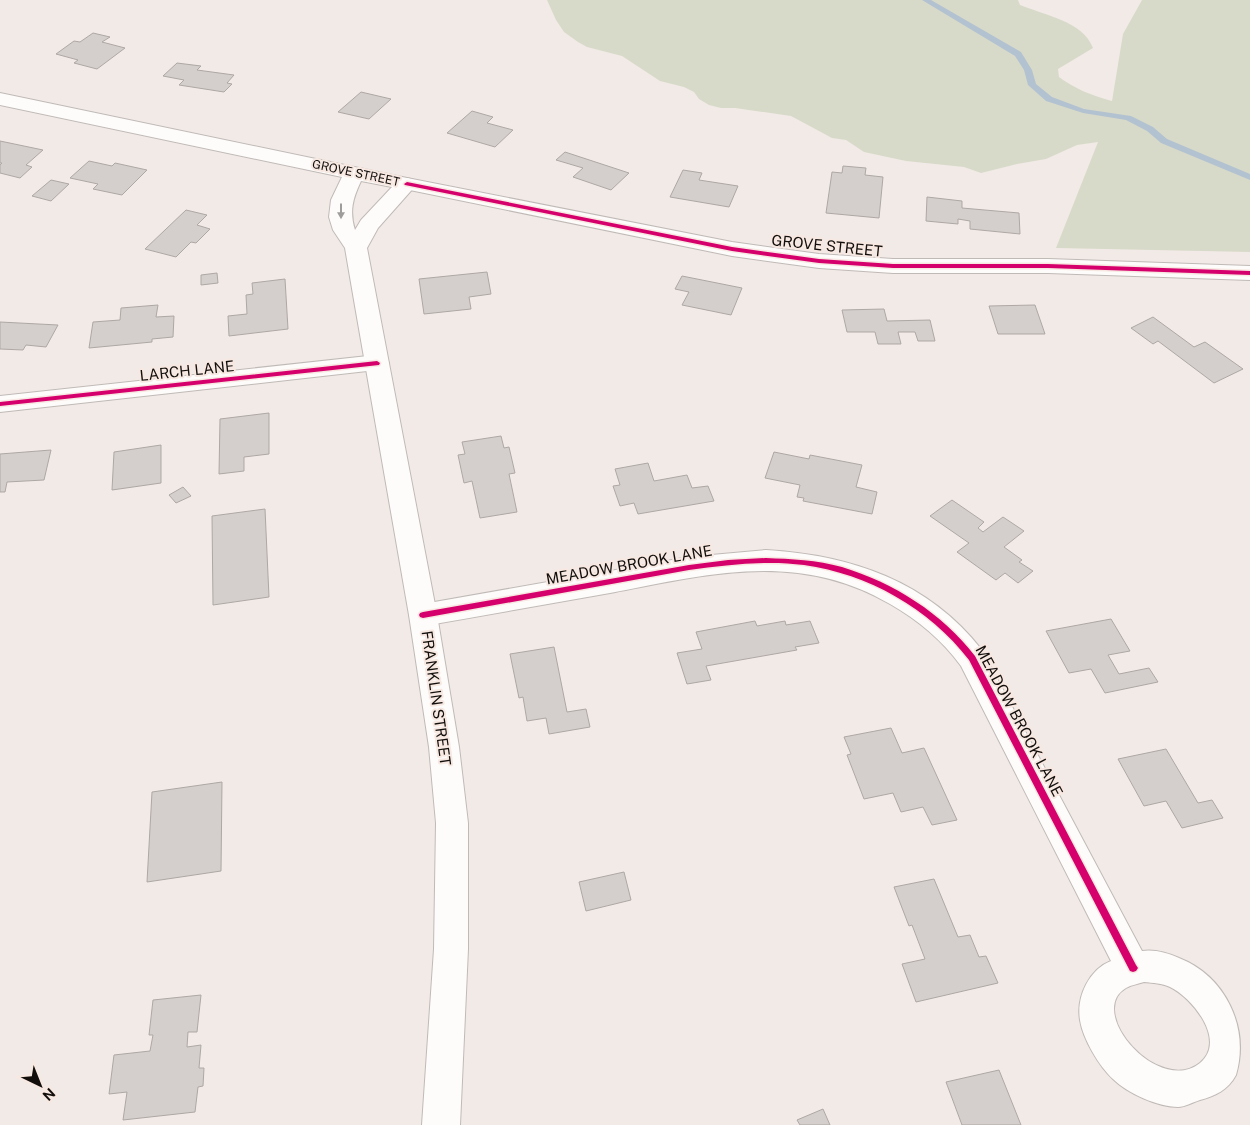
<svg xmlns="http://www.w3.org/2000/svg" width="1250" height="1125" font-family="'Public Sans',sans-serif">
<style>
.green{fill:#d8dac9}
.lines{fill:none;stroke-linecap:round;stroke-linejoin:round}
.stream{fill:#b3c2d0;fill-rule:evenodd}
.building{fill:#d4cecc;stroke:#aea8a5}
.street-casing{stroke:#c0bab7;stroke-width:2}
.secondary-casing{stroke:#c0bab7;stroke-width:2}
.street{fill:#fdfcfb;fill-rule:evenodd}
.secondary{fill:#fdfcfb;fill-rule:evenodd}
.cycleway-casing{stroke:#f7e8e2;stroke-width:3}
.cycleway{fill:#d6006c;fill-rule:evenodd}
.oneway{fill:#9f9d9b}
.labels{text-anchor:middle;stroke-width:4;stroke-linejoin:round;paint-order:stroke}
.far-street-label{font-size:12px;fill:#120e0b;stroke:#f7e8e2}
.street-label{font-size:15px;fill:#120e0b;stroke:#f7e8e2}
</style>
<rect width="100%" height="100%" fill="#f2eae7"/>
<path class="green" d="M547,0H1018L1020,5C1044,15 1083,21 1093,48L1058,69L1059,77C1075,89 1093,96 1112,101L1123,34L1142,0H1250V252L1056,248L1098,142L1077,145L1046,159L1017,164L981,173L964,167L906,161L864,152L846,140L832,138L791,116L735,108H721L709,105L699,99L694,92L684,87L660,81L622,56L587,47L578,42L564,32L556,20Z"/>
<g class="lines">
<path class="stream" d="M922,0H931L1021,52L1032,70L1036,84L1052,97L1084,109L1131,116L1153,127L1167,139L1250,174V180L1161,143L1147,131L1126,120L1083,113L1046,101L1028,85L1024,70L1015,56Z"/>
</g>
<path class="building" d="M93,33L110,37L102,42L125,48L97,69L74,63L78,60L56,54L74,41L80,42Z
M177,63L201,66L197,70L234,75L227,83L232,84L224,92L179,85L184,80L163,76Z
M361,92L391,99L369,119L338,112Z
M472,111L493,117L487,123L513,130L495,147L447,133Z
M0,141L43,150L26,165L32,167L20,178L0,173V165L2,163H0Z
M565,152L629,173L611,190L573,177L583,168L556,160Z
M89,161L112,166L115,163L147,170L122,195L93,189L98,184L70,178Z
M843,166L866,168L865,175L883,177L879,218L826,213L832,172L842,173Z
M683,170L702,173L699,180L738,186L729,207L670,197Z
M51,180L69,184L51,201L32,196Z
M927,197L962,201V208L1019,213L1020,234L970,229V221L958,219V224L926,221Z
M186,210L207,215L197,225L210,229L196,243L191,242L176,257L145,249Z
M487,272L491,294L469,297L471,309L424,314L419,279Z
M217,273L218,283L201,285V275Z
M682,276L742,288L731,315L682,305L689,292L675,289Z
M285,279L288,329L229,336L228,316L247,314L246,295L253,294L252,283Z
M158,305L156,317L174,316L173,337L152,339V342L89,348L93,322L120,320L121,308Z
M1035,305L1045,334H998L989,306Z
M884,309L887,321L930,320L935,341H918L915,332H898L901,344H878L875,332H847L842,310Z
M1153,317L1194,347L1205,342L1243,369L1214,383L1158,341L1153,344L1131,328Z
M0,322L58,325L46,347L26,345L23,350L0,349Z
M269,413V454L244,457V471L219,474L220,419Z
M501,436L504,448L509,447L515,473L509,474L517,512L480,518L472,481L464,483L458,455L465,454L462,442Z
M161,445V483L112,490L114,452Z
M51,450L44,480L7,482L5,492H0V454Z
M774,452L809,459L810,455L862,465L856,487L877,492L872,514L803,501L804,498L797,497L800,485L765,478Z
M648,463L654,481L687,475L692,488L708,486L714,501L638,514L634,503L620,506L613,486L620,485L615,469Z
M183,487L191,496L176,503L169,495Z
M952,500L984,522L978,528L983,532L1003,517L1024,531L1004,547L1022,560L1019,562L1033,571L1018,583L1005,573L996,580L957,552L969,543L930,516Z
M265,509L269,597L213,605L212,516Z
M1111,619L1130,651L1108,655L1119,674L1149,668L1158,682L1105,693L1091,669L1069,673L1046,631Z
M755,621L757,626L785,621L786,625L810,621L819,643L795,647L797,650L706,666L711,680L687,684L677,653L702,649L696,632Z
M554,647L567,712L586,709L590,727L549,734L546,718L527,721L523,697L519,698L510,654Z
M891,728L902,753L924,748L957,820L932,825L923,807L901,812L893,793L864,799L847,755L851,754L844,737Z
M1166,749L1198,803L1212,800L1223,818L1182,828L1166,801L1144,806L1118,759Z
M222,782L221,871L147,882L152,792Z
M624,872L631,900L586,911L579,882Z
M934,879L958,937L970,935L979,957L986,956L998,983L916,1002L902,964L925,959L912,925L909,926L894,887Z
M201,995L197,1032H188L187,1047L201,1045L199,1068H204L203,1086L198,1087L195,1112L123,1120L127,1092L109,1094L114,1055L150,1051L153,1035H149L153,1000Z
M999,1070L1021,1125H962L946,1082Z
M823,1109L830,1125H800L797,1120Z"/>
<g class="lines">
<g class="street-casing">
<path id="street" d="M407,178L732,242L819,254L893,259H1048L1250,266V280L1048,273H893L819,268L732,256L400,188L397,184L400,180Z
M377,355L385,357L389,363L385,369L0,412V396Z
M766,550C851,555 928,581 982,650L1142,951C1154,949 1168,953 1179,958C1225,976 1250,1027 1236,1075C1228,1090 1215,1096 1200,1100C1193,1102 1185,1107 1178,1107C1158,1107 1127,1093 1113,1079C1099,1066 1083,1039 1080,1020C1076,996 1090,969 1111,961L961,666C942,640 918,620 890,604C798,550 708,574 610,593C548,604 485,615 423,626L413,623L409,615L413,607L423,604L689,557ZM1144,982C1153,983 1162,983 1170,987C1193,998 1227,1041 1200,1063C1159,1096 1085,1012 1126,988C1131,985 1138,984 1144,982Z"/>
</g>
<g class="secondary-casing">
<path id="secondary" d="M0,93L407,178L414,180L417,184L378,228L367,248L437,615L459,747L468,823V949L460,1125H422L434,949L436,823L429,747L409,615L355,306L345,248L333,230L329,217L331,200L342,177L0,105ZM361,181L392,187L361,220L355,230C349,211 353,198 361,181Z"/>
</g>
<use href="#street" class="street"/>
<use href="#secondary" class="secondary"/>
<g class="cycleway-casing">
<path id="cycleway" d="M407,182L732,247L819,259L893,264H1048L1250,271V275L1048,268H893L819,263L732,251L405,185L404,184Z
M377,361L380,363L379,365L0,406V402Z
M766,558C791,559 817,560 842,567C894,583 942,613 975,656L1136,965L1138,968L1136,971L1133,972L1130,971L969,660C929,608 868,574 804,565C766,560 727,565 689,570L423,618L420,617L419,615L420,613L423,612L689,565L728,560Z"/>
</g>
<use href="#cycleway" class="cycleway"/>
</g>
<defs><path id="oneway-solid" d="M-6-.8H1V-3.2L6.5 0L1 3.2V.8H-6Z" transform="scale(1.25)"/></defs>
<use class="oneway" href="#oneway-solid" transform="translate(341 211) rotate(90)"/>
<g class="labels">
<g class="far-street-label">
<text transform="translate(356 173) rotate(12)" y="4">GROVE STREET</text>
</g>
<g class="street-label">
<text transform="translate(827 246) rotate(6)" y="5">GROVE STREET</text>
<text transform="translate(187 371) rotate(-6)" y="5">LARCH LANE</text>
<text transform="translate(629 565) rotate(-10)" y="5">MEADOW BROOK LANE</text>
<text transform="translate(436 698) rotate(82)" y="5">FRANKLIN STREET</text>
<text transform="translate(1019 721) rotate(62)" y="5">MEADOW BROOK LANE</text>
</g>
</g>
<g transform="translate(40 1085) rotate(137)" stroke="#f7e8e2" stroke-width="4" paint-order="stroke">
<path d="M0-4L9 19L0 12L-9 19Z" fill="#120e0b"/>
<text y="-8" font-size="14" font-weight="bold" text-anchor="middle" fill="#120e0b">N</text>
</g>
</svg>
